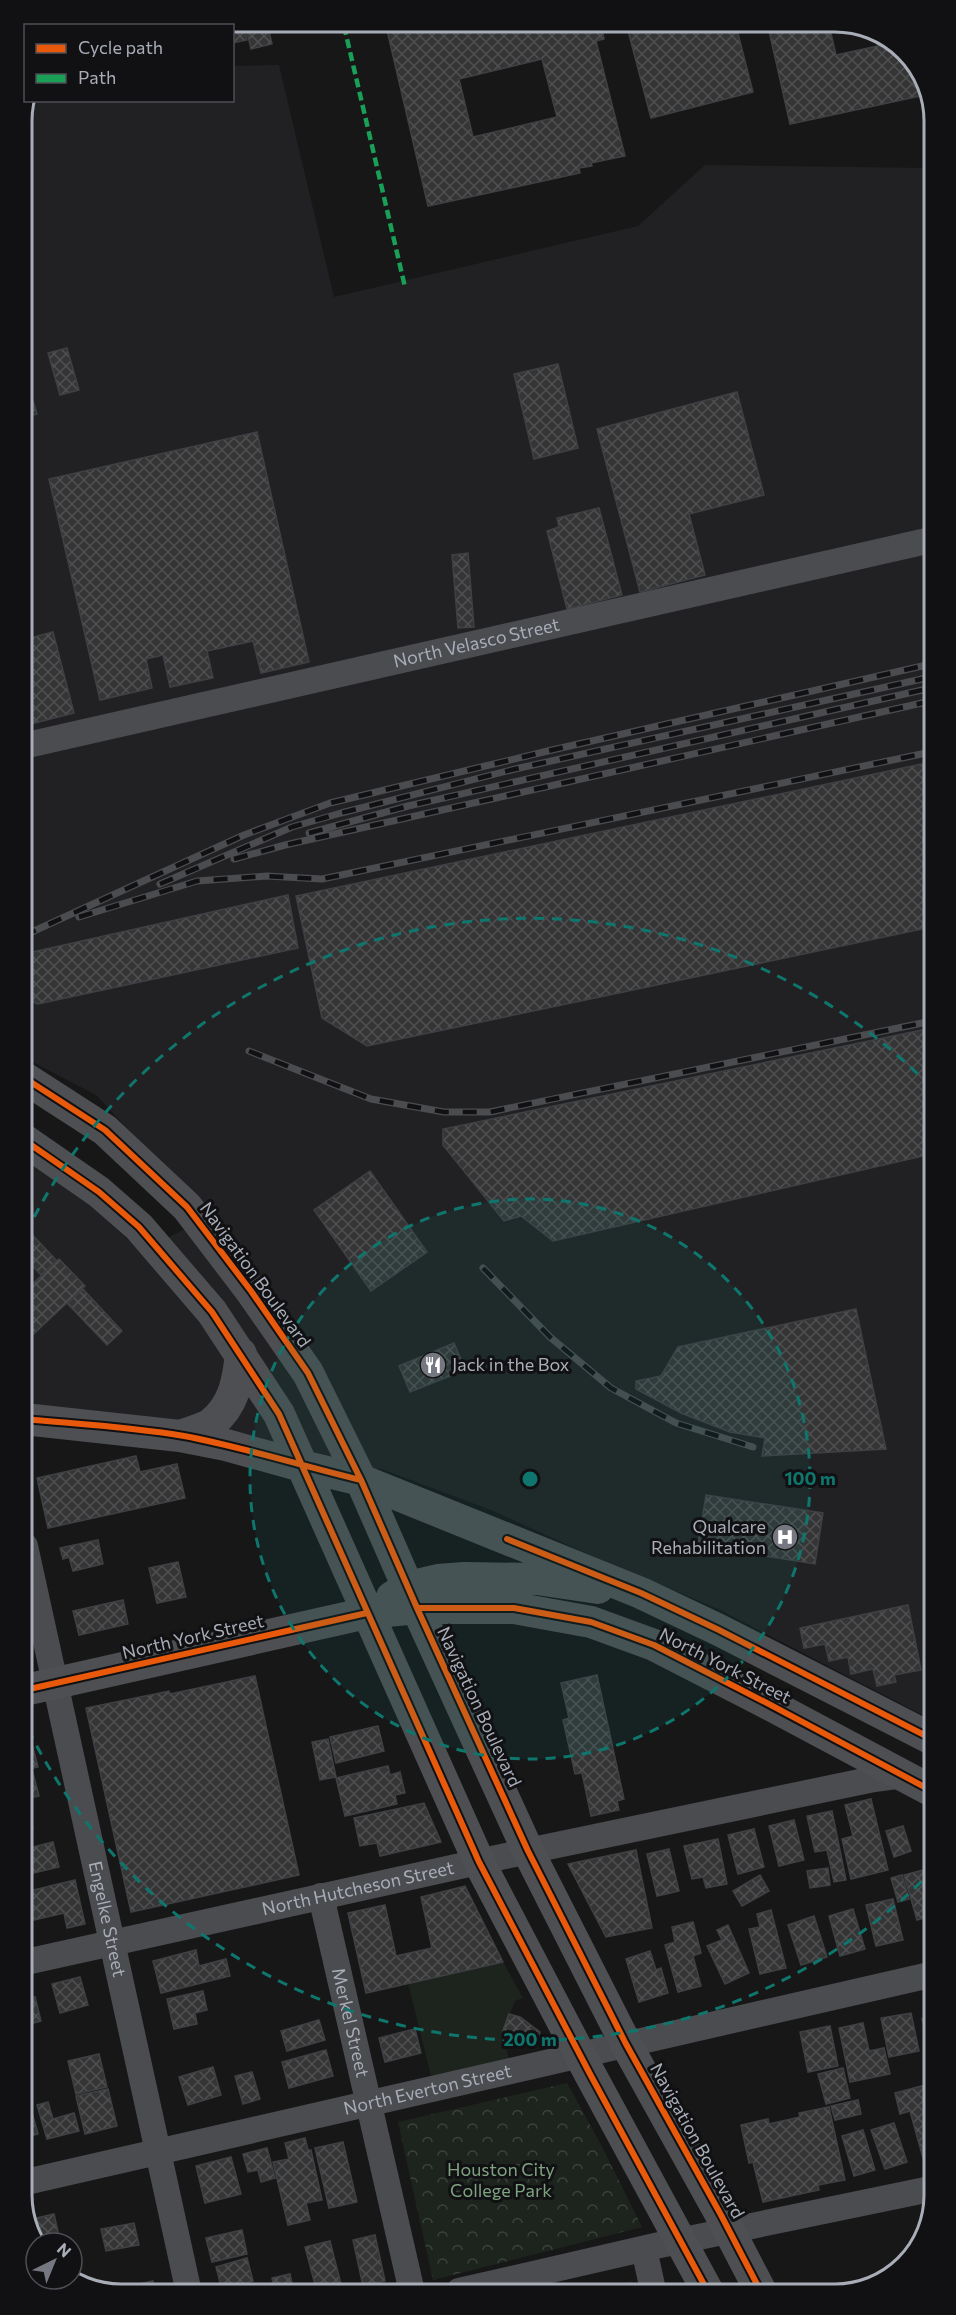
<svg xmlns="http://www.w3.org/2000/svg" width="956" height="2315" font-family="Commissioner,sans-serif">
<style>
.built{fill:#212123}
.grass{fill:#1d241e}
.park{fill:url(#park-crowns)}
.building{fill:url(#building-cross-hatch);stroke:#3f4043;stroke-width:1.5;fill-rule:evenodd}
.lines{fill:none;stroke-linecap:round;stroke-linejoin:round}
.minor{stroke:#4b4c50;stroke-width:26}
.major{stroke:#4d4f52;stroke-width:32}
.rail-casing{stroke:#4b4c4f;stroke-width:7}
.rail{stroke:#111113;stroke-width:4.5;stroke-dasharray:14;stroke-linecap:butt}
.quiet{stroke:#1a9f57;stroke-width:4.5;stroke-dasharray:9 4.5;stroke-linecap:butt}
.cycleway-casing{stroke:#111113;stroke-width:10}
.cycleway{stroke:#e8590c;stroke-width:6}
.ring{fill:none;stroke:#0f766e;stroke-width:3;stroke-dasharray:10 8}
.labels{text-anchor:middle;stroke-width:6;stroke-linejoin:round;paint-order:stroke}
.street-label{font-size:18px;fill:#a8adb8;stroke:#111113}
.poi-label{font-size:18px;fill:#a8adb8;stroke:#111113;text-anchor:start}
.park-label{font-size:18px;fill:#7fa381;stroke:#111113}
.rim{fill:none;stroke:#a8adb8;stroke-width:3}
.centre{fill:#0f766e;stroke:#111113;stroke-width:3}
.ring-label{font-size:18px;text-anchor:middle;font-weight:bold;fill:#0f766e;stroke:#111113;stroke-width:6;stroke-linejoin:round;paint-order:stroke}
</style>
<defs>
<pattern id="park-crowns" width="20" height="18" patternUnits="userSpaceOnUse" patternTransform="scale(1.5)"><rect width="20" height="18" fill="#1d241e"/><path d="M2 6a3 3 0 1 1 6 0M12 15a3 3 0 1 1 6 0" fill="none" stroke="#3b413d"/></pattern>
<pattern id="building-cross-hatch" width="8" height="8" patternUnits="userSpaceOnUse" patternTransform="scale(1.5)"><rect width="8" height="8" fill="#353536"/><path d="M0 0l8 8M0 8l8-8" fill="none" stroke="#4f5051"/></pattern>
</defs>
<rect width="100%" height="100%" fill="#171717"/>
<path class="built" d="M279,65L334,297L638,226L705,165L930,168L934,1721L718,1609L583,1552L491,1510L384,1470L335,1463L172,1419L24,1408V1149L65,1179L141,1252L209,1216L96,1095L23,1057L21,115L28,101L232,100L233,66Z
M632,2281L634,2290L591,2291Z"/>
<path class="grass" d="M503,1962L523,1998L515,2001L502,2033L509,2059L431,2076L408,1983Z"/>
<path class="park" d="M567,2083L600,2143L642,2227L433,2280L398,2122Z"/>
<path class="building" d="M828,21L836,55L896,42L930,89V94L790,124L767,22Z
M735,22L753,92L651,118L626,23Z
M601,24L604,39L596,41L625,156L591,163L592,166L579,168L580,173L428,206L386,26ZM542,59L557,117L473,137L459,79Z
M232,27H244L247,40L232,43Z
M246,27H268L272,44L251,49Z
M67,348L79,390L60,395L48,353Z
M22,364L37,414L22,418Z
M558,364L578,448L534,459L514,374Z
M737,392L764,495L689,514L705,575L640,592L597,429Z
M257,432L309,662L261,673L253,641L207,651L213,678L170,687L163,655L146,659L152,688L100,700L49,479Z
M599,508L622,595L567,609L547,531L559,527L557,518Z
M468,553L474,627L458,628L452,555Z
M53,632L74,713L23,726L22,640Z
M931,762L932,927L367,1046L322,1018L296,896Z
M288,895L298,948L38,1004L24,998L23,954Z
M932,1028V1154L553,1241L521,1216L504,1221L443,1145V1129Z
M370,1171L427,1252L371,1291L314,1210Z
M24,1226L57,1261L41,1275L24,1257Z
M59,1259L85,1286L26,1341L24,1339V1292Z
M83,1289L122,1331L107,1345L67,1303Z
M856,1309L886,1449L762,1456L765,1438L730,1432L681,1413L636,1389V1381L661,1376L678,1347Z
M454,1343L463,1364L448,1371L450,1376L410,1392L399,1366Z
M136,1456L140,1472L177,1464L185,1498L48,1528L37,1478Z
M706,1495L823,1513L815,1564L698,1545Z
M98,1540L103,1564L73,1571L69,1557L63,1559L60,1548Z
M178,1562L186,1597L157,1603L149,1568Z
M123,1600L128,1624L79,1635L73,1611Z
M908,1605L921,1670L894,1675L896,1682L877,1686L873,1669L851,1674L848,1657L829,1661L825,1644L804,1648L800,1628Z
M597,1675L624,1799L617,1801L619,1810L591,1816L582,1773L575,1774L563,1720L569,1718L561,1683Z
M255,1676L299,1875L131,1912L86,1708L169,1691L170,1694Z
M378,1726L384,1751L336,1763L330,1737Z
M30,1736L38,1767L25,1770V1737Z
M328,1739L336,1777L320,1780L312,1742Z
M388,1766L390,1775L400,1772L405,1793L395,1795L397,1804L345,1816L336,1778Z
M33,1773L39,1796L25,1799V1775Z
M871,1799L888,1870L851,1879L842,1839L853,1836L845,1805Z
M424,1803L441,1842L380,1856L377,1843L360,1846L354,1818Z
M25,1806L33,1829L25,1831Z
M832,1811L846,1880L834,1882L827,1850L815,1852L807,1816Z
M794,1820L804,1860L779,1866L769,1826Z
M903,1826L911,1851L894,1857L886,1831Z
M754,1829L764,1867L738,1874L728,1835Z
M718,1839L727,1884L706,1888L703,1877L692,1879L684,1846Z
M53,1842L59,1867L25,1875V1849Z
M669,1849L679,1891L657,1896L647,1854Z
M636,1850L652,1928L606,1937L568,1864Z
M828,1868L830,1885L810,1888L807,1871Z
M927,1869L934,1895V1915L917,1920L904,1875Z
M760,1875L769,1891L742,1906L733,1891Z
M902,1875L909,1899L898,1902L891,1878Z
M75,1880L85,1924L67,1928L64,1913L25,1922V1892Z
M465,1886L503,1962L366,1993L348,1913L385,1905L396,1956L432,1948L421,1897Z
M893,1899L903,1940L876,1946L866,1905Z
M853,1909L865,1949L840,1956L829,1916Z
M771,1910L786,1968L760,1974L749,1929L760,1927L757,1914Z
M814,1916L827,1957L801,1965L788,1925Z
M693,1922L701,1953L693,1956L701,1986L678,1992L665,1945L675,1942L672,1927Z
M728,1925L749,1973L725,1984L707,1946L722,1940L717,1930Z
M196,1950L199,1966L226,1959L230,1976L161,1993L153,1961Z
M650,1951L656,1970L661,1968L668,1993L639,2002L626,1959Z
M80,1977L88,2005L60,2013L52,1984Z
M203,1991L207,2010L195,2013L197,2024L174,2029L167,1999Z
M35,1997L41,2021L26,2025V1999Z
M911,2013L919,2051L889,2057L881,2018Z
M509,2014L520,2017L540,2032L538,2039L514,2037L502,2033Z
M935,2015V2063L922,2019Z
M319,2020L325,2040L287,2051L281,2031Z
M863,2023L869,2051L884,2048L890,2074L850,2082L839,2028Z
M830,2026L838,2066L808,2072L800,2032Z
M415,2029L421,2053L385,2062L379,2038Z
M326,2050L333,2076L289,2088L282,2062Z
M99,2054L107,2087L76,2094L68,2061Z
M213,2067L221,2095L188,2105L179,2077Z
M843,2068L850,2098L826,2104L818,2074Z
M252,2072L260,2099L243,2104L235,2076Z
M929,2084L935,2104V2154L923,2158L910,2111L900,2114L895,2093Z
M108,2089L117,2126L85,2134L76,2096Z
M27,2094L38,2134L26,2137V2095Z
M858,2100L861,2114L835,2120L831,2106Z
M48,2102L53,2119L74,2113L79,2131L47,2139L37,2105Z
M829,2107L845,2180L818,2185L819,2190L763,2202L753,2162L749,2163L741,2125L768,2119L769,2124L800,2117L799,2113Z
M894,2123L907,2162L885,2169L871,2130Z
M863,2130L875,2170L854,2176L842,2136Z
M305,2138L308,2150H311L322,2200L306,2203L310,2220L288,2225L273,2162L289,2159L285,2143Z
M343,2142L357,2202L329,2208L315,2148Z
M267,2148L275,2178L261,2182L258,2170L248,2172L243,2154Z
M231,2157L241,2194L205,2203L196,2166Z
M54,2214L59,2236L37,2241L32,2234L28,2220Z
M134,2223L139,2245L106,2251L101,2229Z
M242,2230L247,2254L212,2262L206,2238Z
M375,2235L385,2281L363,2286L353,2240Z
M330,2241L343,2292H317L305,2247Z
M247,2258L253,2281L222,2290L216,2267Z
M290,2274L294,2293H275L272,2278Z
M153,2281L155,2293L114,2294L107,2291Z
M255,2286L257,2293H227Z"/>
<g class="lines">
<g class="minor">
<path id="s1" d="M23,746L931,540"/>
<path id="s2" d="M25,1546L189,2293"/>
<path id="s3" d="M321,1896L412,2292"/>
<path id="s4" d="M26,1962L528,1851L874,1779L904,1775"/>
<path id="s5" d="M26,2182L934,1974"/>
<path d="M644,2249L653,2290"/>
<path d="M459,2291L655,2246L935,2188"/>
</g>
<path class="major" d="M23,1077L105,1130L187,1207L251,1291L308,1373L361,1480L417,1608L528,1851L626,2044L721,2215L760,2290
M24,1140L99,1192L139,1227L212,1312L279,1414L479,1862L590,2074L707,2290
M24,1419L180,1436L226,1445L302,1466L361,1480L641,1593L719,1630L934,1740
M180,1436C190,1432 204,1429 212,1423C234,1405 238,1381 241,1354
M392,1597L408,1587L438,1580L464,1578L537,1579L598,1588
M25,1690L367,1613L417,1608H514L591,1622L654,1645L763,1701L934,1792"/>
<g class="rail-casing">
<path id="rail" d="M309,833L408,806L931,688
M234,859L285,845L931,701
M160,884L292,827L341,813L515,769L931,677
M79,917L197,881L267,876L322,879L931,752
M23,936L244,835L330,803L552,750L931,664
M249,1051L371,1099L444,1112H490L932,1021
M483,1268L550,1337L611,1388L676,1423L753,1447"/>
</g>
<use href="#rail" class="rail"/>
<path class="quiet" d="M344,26L405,287"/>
<g class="cycleway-casing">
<path id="cycleway" d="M23,1077L105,1130L187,1207L251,1291L308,1373L361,1480L417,1608L528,1851L626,2044L721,2215L760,2290
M24,1140L99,1192L139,1227L212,1312L279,1414L479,1862L590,2074L707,2290
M24,1419C77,1424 131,1427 184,1436C243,1447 302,1466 361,1480
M507,1539L641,1593L719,1630L934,1740
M417,1608H514L591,1622L654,1645L763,1701L934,1792
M25,1690L367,1613"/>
</g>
<use href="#cycleway" class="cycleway"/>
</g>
<circle cx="530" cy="1479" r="280" fill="#0f766e" fill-opacity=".12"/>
<g class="ring">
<circle cx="530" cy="1479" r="280"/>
<path d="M934 1869A561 561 0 0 1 26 1725M26 1233A561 561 0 0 1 930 1086"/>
</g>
<defs>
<g id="restaurant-disc" transform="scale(1.35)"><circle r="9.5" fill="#757880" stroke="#111113"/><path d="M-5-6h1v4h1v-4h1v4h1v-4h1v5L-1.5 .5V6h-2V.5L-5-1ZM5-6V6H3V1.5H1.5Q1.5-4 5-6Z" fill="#fff"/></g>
<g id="hospital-disc" transform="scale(1.35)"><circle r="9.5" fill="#757880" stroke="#111113"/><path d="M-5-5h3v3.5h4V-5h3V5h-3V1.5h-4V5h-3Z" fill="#fff"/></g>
</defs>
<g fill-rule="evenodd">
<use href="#restaurant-disc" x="433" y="1365"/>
<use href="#hospital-disc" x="785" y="1537"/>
</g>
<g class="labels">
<g class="street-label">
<text dy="6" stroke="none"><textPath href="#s1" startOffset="465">North Velasco Street</textPath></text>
<text transform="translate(255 1275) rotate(54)" y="6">Navigation Boulevard</text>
<text transform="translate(193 1637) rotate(-13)" y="6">North York Street</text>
<text transform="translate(725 1666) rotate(27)" y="6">North York Street</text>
<text transform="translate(479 1707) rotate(65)" y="6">Navigation Boulevard</text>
<text dy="6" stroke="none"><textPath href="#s4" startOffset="340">North Hutcheson Street</textPath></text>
<text dy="6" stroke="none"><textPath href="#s2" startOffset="382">Engelke Street</textPath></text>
<text dy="6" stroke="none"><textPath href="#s3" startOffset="130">Merkel Street</textPath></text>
<text dy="6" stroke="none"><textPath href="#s5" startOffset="412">North Everton Street</textPath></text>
<text transform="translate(697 2141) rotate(61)" y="6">Navigation Boulevard</text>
</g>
<g class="poi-label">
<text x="452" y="1371">Jack in the Box</text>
<text x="766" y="1533" text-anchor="end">Qualcare<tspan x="766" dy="21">Rehabilitation</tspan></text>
</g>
<g class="park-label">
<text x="501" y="2176">Houston City<tspan x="501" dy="21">College Park</tspan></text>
</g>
</g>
<path d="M0 0H956V2315H0ZM121 32H835A89 89 0 0 1 924 121V2195A89 89 0 0 1 835 2284H121A89 89 0 0 1 32 2195V121A89 89 0 0 1 121 32Z" fill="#111113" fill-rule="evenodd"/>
<path class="rim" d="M121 32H835A89 89 0 0 1 924 121V2195A89 89 0 0 1 835 2284H121A89 89 0 0 1 32 2195V121A89 89 0 0 1 121 32Z"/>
<circle cx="530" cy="1479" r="9" class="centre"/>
<g class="ring-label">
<text x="810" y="1485">100 m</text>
<text x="530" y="2046">200 m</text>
</g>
<rect x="24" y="24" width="210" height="78" fill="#111113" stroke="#4d4f55" stroke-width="1.5"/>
<rect x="36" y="44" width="30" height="9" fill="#e8590c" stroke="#4d4f55" stroke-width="1.5"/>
<text x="78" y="54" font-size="18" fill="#a8adb8">Cycle path</text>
<rect x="36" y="74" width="30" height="9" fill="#1a9f57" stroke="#4d4f55" stroke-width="1.5"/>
<text x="78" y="84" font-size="18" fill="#a8adb8">Path</text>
<g transform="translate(54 2261) rotate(43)"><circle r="28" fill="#111113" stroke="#4d4f55" stroke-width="1.5"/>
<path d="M0-4.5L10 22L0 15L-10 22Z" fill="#757880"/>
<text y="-9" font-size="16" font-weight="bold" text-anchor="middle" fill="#a8adb8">N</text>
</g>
</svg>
